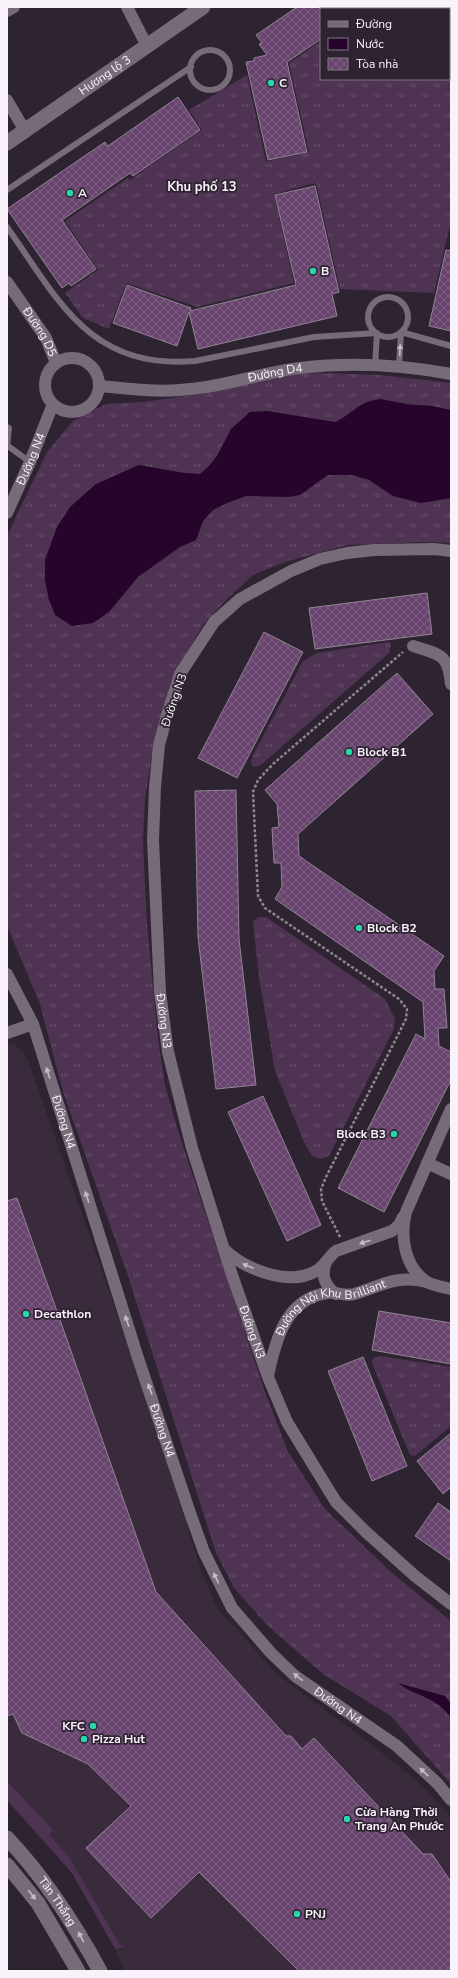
<svg xmlns="http://www.w3.org/2000/svg" width="458" height="1978" font-family="'Nunito Sans',sans-serif">
<style>
.built{fill:#392a3c}
.grass{fill:url(#grass-tufts)}
.garden{fill:#4e3353}
.water{fill:#26042b}
.building{fill:url(#building-cross-hatch);stroke:#918493}
.lines{fill:none;stroke-linecap:round;stroke-linejoin:round}
.path{stroke:#8f8691;stroke-width:2.5;stroke-dasharray:3 2;stroke-linecap:butt}
.service{stroke:#776a79;stroke-width:6}
.minor{stroke:#776a79;stroke-width:12}
.tertiary{stroke:#776a79;stroke-width:15}
.oneway{fill:#c6bcc7}
.poi-dot{fill:#2bd5ac;stroke:#2e2330;stroke-width:1.5}
.labels{text-anchor:middle;stroke-width:3.5;stroke-linejoin:round;paint-order:stroke}
.street-label{font-size:12px;fill:#faf2fb;stroke:#2e2330}
.poi-label{font-size:12px;font-weight:bold;fill:#faf2fb;stroke:#2e2330;text-anchor:start}
.neighbourhood-label{font-size:13px;font-weight:bold;fill:#faf2fb;stroke:#2e2330}
</style>
<defs>
<pattern id="grass-tufts" width="24" height="20" patternUnits="userSpaceOnUse"><rect width="24" height="20" fill="#4e3353"/><path d="M3 7l-1-3M5 7V3M7 7l1-3M15 17l-1-3M17 17v-4M19 17l1-3" fill="none" stroke="#68516d"/></pattern>
<pattern id="building-cross-hatch" width="8" height="8" patternUnits="userSpaceOnUse"><rect width="8" height="8" fill="#68446f"/><path d="M0 0l8 8M0 8l8-8" fill="none" stroke="#7e5f84"/></pattern>
</defs>
<rect width="100%" height="100%" fill="#2e2330"/>
<path class="built" d="M7,1044H13L23,1051L29,1063L147,1399L201,1570L217,1608L278,1675L371,1744L421,1784L451,1817V1971H125L115,1949L72,1873L7,1800Z"/>
<path class="grass" d="M449,37L451,38V221L434,293L340,289L316,183L274,194L294,283L197,307L126,283L109,329L83,318L65,293L98,270L65,221L128,178L130,180L202,130L189,110L247,75L266,162L309,152L289,63L321,41V79H449Z
M323,373L381,375L451,383V543L424,542L348,545L285,562L253,575L228,598L203,625L171,681L151,760L145,798L143,842L147,924L158,1039L165,1085L178,1131L265,1392L288,1452L325,1509L391,1572L451,1621V1784L391,1716L323,1674L267,1625L234,1588L216,1553L127,1273L63,1092L40,1004L7,926V536L47,452L73,421L106,404L143,402L201,394L278,375Z
M390,642L391,646L389,653L262,764L256,767L251,765L252,757L303,661L317,653Z
M258,917H266L385,999L395,1019L394,1029L329,1156L320,1159L312,1156L304,1142L275,1071L259,977L253,922Z
M380,1356L451,1367V1426L415,1456L410,1455L372,1363L373,1358Z"/>
<path class="garden" d="M7,1781L53,1830L49,1835L69,1857L120,1945L125,1947L115,1949L72,1873L7,1800Z"/>
<path class="water" d="M381,399L406,404L432,406L451,410V498L421,503L393,496L369,480L352,475H328L300,495L288,497L246,496L227,503L213,510L203,521L196,540L180,547L138,577L109,612L93,623L72,626L55,615L49,600L45,581V560L57,527L70,507L96,484L139,465L184,473L200,474L209,466L217,456L231,429L250,412L267,411L335,422C355,413 356,402 381,399Z
M398,1683L445,1696L451,1704V1718C436,1696 418,1698 398,1683Z"/>
<path class="building" d="M297,7H321V39L287,62L307,152L268,160L246,62L254,61V58L267,55L259,44L262,43L256,35Z
M178,97L200,130L133,176L130,173L62,220L96,269L71,286L69,283L62,288L7,209L105,142L108,146Z
M315,186L339,292L332,294L337,316L198,349L189,312L177,346L113,323L127,285L191,308L190,311L296,285L275,195Z
M446,250L451,251V331L429,326Z
M427,593L432,634L315,649L309,608Z
M264,632L303,652L237,778L198,758Z
M397,673L433,714L298,834L299,856L444,956L434,971L435,989H444L447,1028H438L439,1046L451,1052V1080L384,1212L338,1188L416,1034L425,1039L423,1002L275,899L282,887L281,863H274L272,828L279,827L277,804L265,790Z
M236,790L239,939L256,1085L216,1089L198,937L195,791Z
M263,1096L321,1225L287,1241L228,1112Z
M17,1198L156,1592L286,1736H291L302,1749L314,1738L423,1854H432L451,1882V1971H299L199,1872L151,1918L86,1848L131,1806L88,1764L22,1733L13,1714L7,1716V1201Z
M379,1311L451,1323V1364L372,1350Z
M363,1357L407,1466L372,1481L328,1371Z
M451,1433V1487L443,1494L417,1461Z
M438,1503L451,1512V1561L415,1536Z"/>
<g class="lines">
<path class="path" d="M340,1237L322,1201L321,1189L326,1177L406,1019L407,1009L399,999L265,908L258,896L253,792L258,780L273,764L403,652"/>
<path class="service" d="M190 70a20 20 0 1 1 40 0a20 20 0 1 1-40 0Z
M7,190L191,67
M7,227C59,301 90,370 195,361L314,337L377,333L375,366
M368 317a20 20 0 1 1 40 0a20 20 0 1 1-40 0Z
M399,367L401,332L451,346
M7,427L9,428L7,447
M8,446L30,462"/>
<g class="minor">
<path d="M127,7L147,46"/>
<path d="M7,11L14,7"/>
<path d="M7,100L25,131"/>
<path id="s1" d="M7,282L46,338L56,363"/>
<circle cx="72" cy="385" r="27"/>
<path id="s2" d="M100,386C129,389 161,393 190,389C228,386 263,372 300,368C350,362 402,365 451,374"/>
<path id="s3" d="M7,513L30,462L53,404"/>
<path id="s4" d="M451,551L434,549L374,550L347,553L320,559L291,571L240,599L214,622L180,674L168,712L159,745L155,787L153,840L160,992L168,1052L192,1148L232,1275L268,1377L287,1422L336,1502L366,1532L415,1576L451,1604"/>
<path d="M413,646C440,655 448,653 451,684"/>
<path id="s5" d="M7,974L33,1024L138,1358L190,1513L204,1552L232,1608L271,1653L295,1676L397,1746L438,1784L451,1800"/>
<path d="M7,1033L33,1024"/>
<path d="M451,1109L406,1212C400,1236 404,1267 427,1282C434,1286 444,1287 451,1289"/>
<path d="M427,1163L451,1174"/>
<path d="M224,1249C244,1269 289,1287 316,1271C325,1266 328,1257 336,1251L392,1231L399,1225L403,1217"/>
<path d="M326,1262C321,1275 324,1285 336,1294"/>
<path id="s6" d="M268,1376C275,1342 285,1299 327,1293C336,1291 344,1297 354,1294C381,1286 397,1274 427,1282"/>
</g>
<g class="tertiary">
<path id="s7" d="M7,143L203,7"/>
<path id="s8" d="M7,1838C45,1878 74,1923 100,1971"/>
<path d="M7,1865L38,1903L78,1971"/>
</g>
</g>
<defs><path id="oneway-solid" d="M-6-.8H1V-3.2L6.5 0L1 3.2V.8H-6Z"/></defs>
<g class="oneway">
<use href="#oneway-solid" transform="translate(400 350) rotate(-87)"/>
<use href="#oneway-solid" transform="translate(48 1073) rotate(-108)"/>
<use href="#oneway-solid" transform="translate(87 1197) rotate(-108)"/>
<use href="#oneway-solid" transform="translate(365 1242) rotate(162)"/>
<use href="#oneway-solid" transform="translate(248 1266) rotate(-158)"/>
<use href="#oneway-solid" transform="translate(127 1321) rotate(-108)"/>
<use href="#oneway-solid" transform="translate(150 1389) rotate(-110)"/>
<use href="#oneway-solid" transform="translate(216 1578) rotate(-116)"/>
<use href="#oneway-solid" transform="translate(298 1677) rotate(-142)"/>
<use href="#oneway-solid" transform="translate(424 1772) rotate(-137)"/>
<use href="#oneway-solid" transform="translate(32 1895) rotate(52)"/>
<use href="#oneway-solid" transform="translate(81 1937) rotate(-118)"/>
</g>
<g class="poi-dot">
<circle cx="271" cy="83" r="4"/>
<circle cx="70" cy="193" r="4"/>
<circle cx="313" cy="271" r="4"/>
<circle cx="349" cy="752" r="4"/>
<circle cx="359" cy="928" r="4"/>
<circle cx="394" cy="1134" r="4"/>
<circle cx="26" cy="1314" r="4"/>
<circle cx="93" cy="1726" r="4"/>
<circle cx="84" cy="1739" r="4"/>
<circle cx="347" cy="1819" r="4"/>
<circle cx="297" cy="1914" r="4"/>
</g>
<g class="labels">
<g class="street-label">
<text dy="4" stroke="none"><textPath href="#s7" startOffset="119">Hương lộ 3</textPath></text>
<text dy="4" stroke="none"><textPath href="#s1" startOffset="60">Đường D5</textPath></text>
<text dy="4" stroke="none"><textPath href="#s2" startOffset="177">Đường D4</textPath></text>
<text dy="4" stroke="none"><textPath href="#s3" startOffset="59">Đường N4</textPath></text>
<text transform="translate(174 700) rotate(-71)" y="4">Đường N3</text>
<text dy="4" stroke="none"><textPath href="#s4" startOffset="669">Đường N3</textPath></text>
<text dy="4" stroke="none"><textPath href="#s5" startOffset="159">Đường N4</textPath></text>
<text dy="4" stroke="none"><textPath href="#s6" startOffset="106">Đường Nội Khu Brilliant</textPath></text>
<text dy="4" stroke="none"><textPath href="#s4" startOffset="993">Đường N3</textPath></text>
<text dy="4" stroke="none"><textPath href="#s5" startOffset="483">Đường N4</textPath></text>
<text dy="4" stroke="none"><textPath href="#s5" startOffset="819">Đường N4</textPath></text>
<text dy="4" stroke="none"><textPath href="#s8" startOffset="81">Tân Thắng</textPath></text>
</g>
<g class="poi-label">
<text x="279" y="87">C</text>
<text x="78" y="197">A</text>
<text x="321" y="275">B</text>
<text x="357" y="756">Block B1</text>
<text x="367" y="932">Block B2</text>
<text x="386" y="1138" text-anchor="end">Block B3</text>
<text x="34" y="1318">Decathlon</text>
<text x="85" y="1730" text-anchor="end">KFC</text>
<text x="92" y="1743">Pizza Hut</text>
<text x="355" y="1816">Cừa Hàng Thời<tspan x="355" dy="14">Trang An Phước</tspan></text>
<text x="305" y="1918">PNJ</text>
</g>
<g class="neighbourhood-label">
<text x="202" y="191">Khu phố 13</text>
</g>
</g>
<rect width="458" height="1978" fill="none" stroke="#faf2fb" stroke-width="16"/>
<rect x="320" y="8" width="130" height="72" fill="#2e2330" stroke="#807681"/>
<rect x="328" y="21" width="20" height="6" fill="#776a79" stroke="#807681"/>
<text x="356" y="28" font-size="12" fill="#faf2fb">Đường</text>
<rect x="328" y="38" width="20" height="12" fill="#26042b" stroke="#807681"/>
<text x="356" y="48" font-size="12" fill="#faf2fb">Nước</text>
<rect x="328" y="58" width="20" height="12" fill="url(#building-cross-hatch)" stroke="#807681"/>
<text x="356" y="68" font-size="12" fill="#faf2fb">Tòa nhà</text>
</svg>
